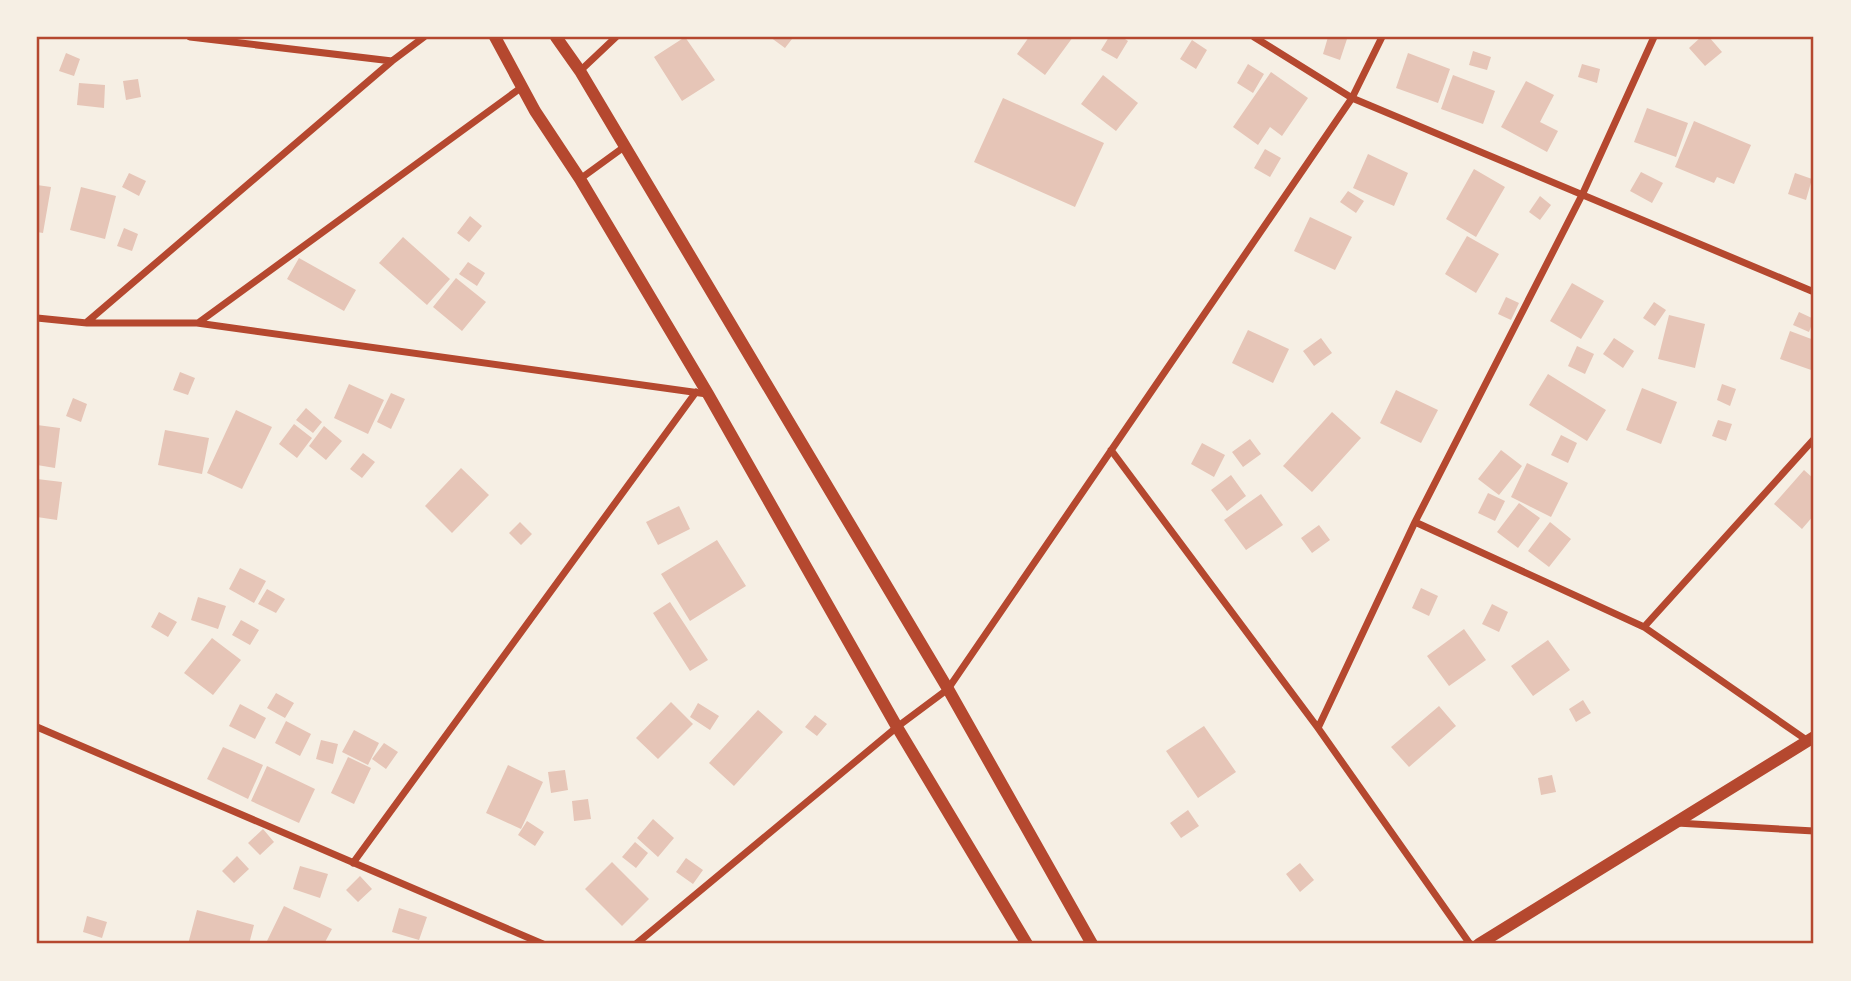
<svg xmlns="http://www.w3.org/2000/svg" width="1851" height="981" font-family="'Source Serif 4',serif">
<style>
.building{fill:#e6c5b7}
.lines{fill:none;stroke-linecap:round;stroke-linejoin:round}
.minor{stroke:#b5482f;stroke-width:7}
.tertiary{stroke:#b5482f;stroke-width:12}
.neatline{fill:none;stroke:#b5482f;stroke-width:2.5}
</style>
<rect width="100%" height="100%" fill="#f6efe4"/>
<path class="building" d="M685,37L715,80L682,101L654,57Z
M770,37H790L792,39L785,48Z
M1029,37H1073L1045,75L1017,54Z
M1109,37H1122L1128,41L1117,59L1101,50Z
M1328,37L1347,39L1340,60L1323,54Z
M1701,37H1709L1722,52L1705,66L1689,48Z
M1192,40L1207,50L1196,69L1180,59Z
M1473,51L1491,57L1487,70L1469,65Z
M66,53L80,59L74,76L59,71Z
M1408,53L1450,69L1438,103L1396,88Z
M1248,64L1264,74L1253,93L1237,83Z
M1582,64L1600,69L1597,83L1578,77Z
M1271,72L1308,98L1282,136L1270,127L1258,145L1233,127Z
M1103,75L1138,103L1116,131L1081,104Z
M1453,75L1495,91L1483,124L1441,109Z
M138,79L141,97L126,100L123,81Z
M1526,81L1554,95L1540,122L1558,131L1547,152L1501,127Z
M79,83L105,85L104,108L77,105Z
M1003,98L1104,143L1075,207L974,162Z
M1647,108L1688,123L1676,157L1634,142Z
M1694,121L1751,145L1734,184L1717,177L1714,183L1675,167Z
M1265,149L1281,158L1270,177L1254,168Z
M1368,154L1408,173L1394,206L1353,188Z
M1474,169L1505,187L1476,237L1446,219Z
M1641,172L1663,183L1652,203L1630,191Z
M129,173L146,181L139,196L122,187Z
M1795,173L1812,179L1806,200L1788,194Z
M37,185L51,187L43,233L37,232Z
M81,187L116,196L105,239L70,230Z
M1348,191L1364,201L1356,213L1340,202Z
M1540,196L1551,205L1540,220L1529,212Z
M470,216L482,226L469,242L457,233Z
M1310,217L1352,237L1335,270L1294,251Z
M124,228L138,234L132,251L117,246Z
M1467,236L1499,254L1476,293L1445,274Z
M403,237L450,279L427,305L379,263Z
M299,258L356,290L344,311L287,279Z
M468,262L485,273L477,286L459,274Z
M456,278L486,302L462,331L433,307Z
M1572,283L1604,301L1581,339L1550,321Z
M1506,297L1519,303L1511,320L1498,314Z
M1654,302L1666,310L1655,326L1643,318Z
M1799,312L1814,319L1809,332L1793,325Z
M1669,315L1705,324L1695,368L1658,359Z
M1248,330L1289,349L1273,383L1232,363Z
M1790,331L1814,340V371L1780,359Z
M1321,338L1332,353L1314,366L1303,351Z
M1614,338L1634,351L1623,368L1603,354Z
M1577,346L1594,354L1585,374L1568,366Z
M180,372L195,378L188,395L173,390Z
M1548,374L1606,410L1587,441L1529,405Z
M349,384L384,400L368,434L334,418Z
M1722,384L1736,389L1730,406L1717,400Z
M1642,388L1677,402L1661,444L1626,430Z
M1396,390L1438,410L1421,443L1380,423Z
M391,393L405,399L391,429L377,422Z
M73,398L87,404L81,422L66,416Z
M306,408L322,422L313,433L296,420Z
M236,410L272,427L242,489L207,473Z
M1332,412L1361,438L1312,492L1283,466Z
M1718,420L1732,424L1726,441L1712,436Z
M294,424L312,438L297,458L279,444Z
M37,425L60,428L55,468L37,465Z
M324,426L342,441L326,460L309,446Z
M165,430L209,438L202,474L158,465Z
M1561,435L1577,443L1568,463L1551,455Z
M1250,439L1261,454L1243,467L1232,452Z
M1202,443L1225,455L1214,477L1191,464Z
M1501,450L1522,466L1499,495L1478,479Z
M363,453L375,462L362,478L350,469Z
M1527,463L1568,483L1551,517L1511,497Z
M461,468L489,495L452,533L425,506Z
M1804,470L1814,479V515L1802,529L1774,504Z
M1231,475L1246,496L1227,511L1211,490Z
M37,479L62,482L57,520L37,517Z
M1488,493L1505,501L1495,521L1478,513Z
M1261,494L1283,525L1246,550L1224,520Z
M1519,503L1540,518L1518,548L1497,532Z
M679,506L690,529L658,545L646,522Z
M520,522L532,534L521,545L509,533Z
M1550,522L1571,539L1549,567L1528,551Z
M1319,525L1330,540L1312,553L1301,538Z
M717,540L746,586L690,621L661,574Z
M240,568L266,581L254,603L229,589Z
M1421,588L1438,596L1429,616L1412,608Z
M267,589L285,599L276,613L258,604Z
M198,597L226,606L218,629L191,620Z
M670,602L708,660L690,671L653,613Z
M1492,604L1508,612L1499,632L1482,624Z
M159,612L177,622L168,637L151,627Z
M241,620L259,630L250,645L232,635Z
M1464,629L1486,660L1449,686L1427,656Z
M212,638L241,660L213,695L184,673Z
M1548,640L1570,670L1533,696L1511,666Z
M276,693L294,703L285,718L267,708Z
M1583,700L1591,713L1576,722L1569,709Z
M671,702L693,724L658,759L636,738Z
M698,703L719,716L710,730L690,717Z
M240,704L266,718L255,739L229,726Z
M1439,706L1456,726L1409,767L1391,747Z
M758,710L783,732L734,786L709,763Z
M815,715L827,724L817,736L805,727Z
M286,721L311,734L300,756L275,743Z
M1204,726L1236,772L1198,798L1166,751Z
M354,730L379,743L368,765L342,752Z
M321,740L338,744L333,764L316,759Z
M384,743L398,752L386,769L372,759Z
M223,747L263,765L248,799L207,779Z
M348,757L371,768L354,804L331,793Z
M508,765L543,782L521,829L486,813Z
M267,766L315,789L299,823L251,801Z
M565,770L568,790L551,793L548,772Z
M1552,775L1556,792L1541,795L1538,778Z
M588,799L591,819L574,821L572,801Z
M1188,810L1199,826L1181,838L1170,823Z
M653,819L674,838L658,857L637,838Z
M527,821L544,832L535,846L518,835Z
M263,829L274,842L260,855L248,843Z
M635,842L648,853L636,868L622,857Z
M237,856L249,869L234,883L222,871Z
M686,858L703,870L693,884L676,872Z
M612,862L649,899L622,926L585,889Z
M1300,863L1314,880L1300,892L1286,874Z
M300,866L328,874L320,898L293,889Z
M360,876L372,889L358,902L346,890Z
M284,906L332,929L324,944H275L267,941Z
M399,908L427,917L419,940L392,932Z
M197,910L254,925L249,944H188Z
M87,916L107,922L102,938L83,932Z"/>
<g class="lines">
<path class="minor" d="M190,37L392,61L424,37
M1254,37L1352,98L1814,292
M580,71L616,37
M580,179L624,147
M37,318L87,323H197L707,394
M87,322L392,61
M198,323L522,87
M1111,450L1318,728L1470,944
M1415,522L1644,627L1808,741
M1644,627L1814,439
M37,727L543,944
M1318,728L1415,522L1583,193L1654,37
M1677,823L1814,831
M353,863L696,392
M636,944L897,727L948,689L1352,98L1382,37"/>
<path class="tertiary" d="M495,37L535,111L580,179L708,394L897,727L1027,944
M556,37L580,71L948,689L1092,944
M1479,944L1814,737"/>
</g>
<rect width="1851" height="981" fill="none" stroke="#f6efe4" stroke-width="77"/>
<rect x="38" y="38" width="1774" height="904" class="neatline"/>
</svg>
